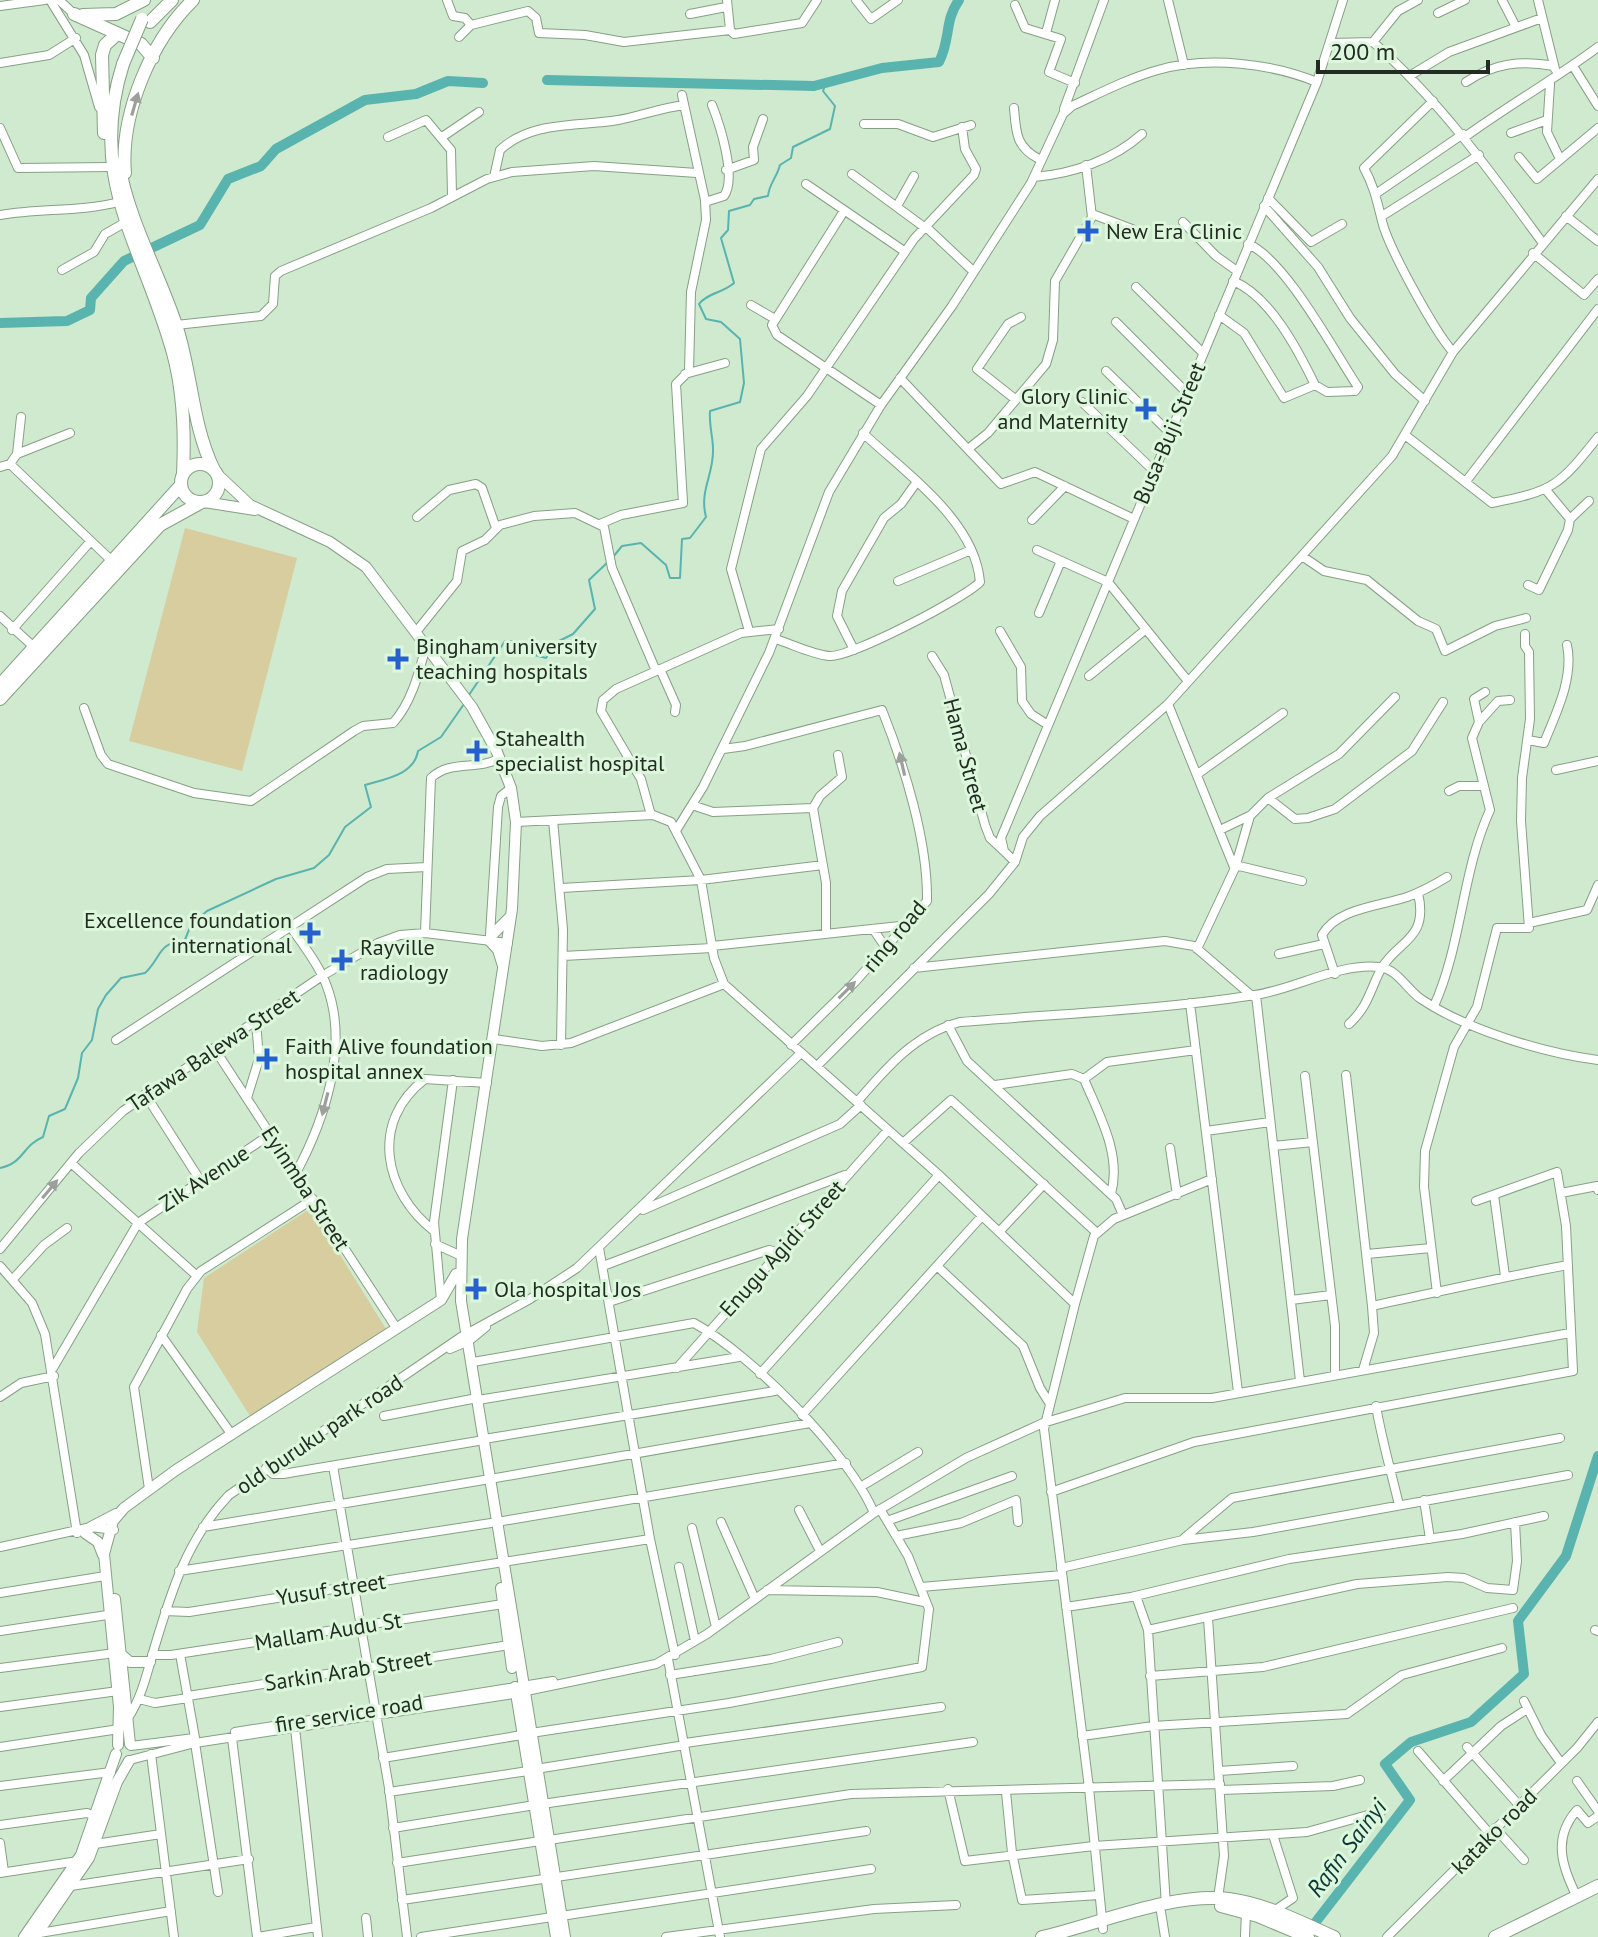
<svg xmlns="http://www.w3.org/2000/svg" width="1598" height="1937" font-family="'PT Sans',sans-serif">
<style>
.green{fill:#d7cd9f}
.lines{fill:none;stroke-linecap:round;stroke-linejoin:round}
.stream{stroke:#59b3af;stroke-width:2}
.river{stroke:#59b3af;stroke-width:10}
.minor-casing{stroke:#87a085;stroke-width:10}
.major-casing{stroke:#87a085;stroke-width:12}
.highway-casing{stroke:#87a085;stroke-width:14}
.minor{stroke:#fff;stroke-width:8}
.major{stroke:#fff;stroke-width:10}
.highway{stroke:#fff;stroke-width:12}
.highway-bridge-casing{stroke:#87a085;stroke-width:14;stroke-linecap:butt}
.highway-bridge{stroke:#fff;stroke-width:12}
.oneway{fill:#9ca09c}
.poi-dot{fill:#2660cd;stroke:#dcf7db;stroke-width:3}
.labels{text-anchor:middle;stroke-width:6;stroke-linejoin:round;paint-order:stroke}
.poi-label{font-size:22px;fill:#222c22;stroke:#dcf7db;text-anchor:start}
.street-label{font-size:22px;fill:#222c22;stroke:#dcf7db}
.water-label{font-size:24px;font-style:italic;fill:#0b3836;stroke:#dcf7db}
</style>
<rect width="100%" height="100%" fill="#cfeace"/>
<path class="green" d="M185,528L297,558L242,771L129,741Z
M311,1208L386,1329L250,1416L197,1332L204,1278Z"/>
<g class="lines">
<path class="stream" d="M613,557L622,546L641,543L666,565L670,578H680L682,539L690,538L706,517C699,490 714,475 713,449C713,437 709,426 710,411L740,402L744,383L740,339L721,322L706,319L699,304C707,293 723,293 734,283L721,238L728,230L729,211L750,205L754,199L768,196C769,184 777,177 780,165L791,158L793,147L830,129L835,106L823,91L826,83
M469,695L505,641H517L531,654L546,658L557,642L573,634L595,609L589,580L609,561
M0,1168C24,1163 22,1146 43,1137L49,1116L65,1109L78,1078L82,1053L92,1040L98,1009L106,995L121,978L145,973C161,959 158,941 184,942L191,925L207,911L276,879L314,868L329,855L345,827L371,807L365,785C385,779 414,775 418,751L441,737L464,704"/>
<path class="river" d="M547,80L814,86L882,68L939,62C951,39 944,21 959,0
M0,323L67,321L90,310L91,298L124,261L200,225L228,179L261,166L276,149L365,100L416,94L448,81L483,83
M1308,1932L1410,1800L1385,1764L1411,1742L1471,1722L1524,1674L1518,1621L1566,1556L1598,1456"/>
<g class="minor-casing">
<path id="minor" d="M50,0L84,55L99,107
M59,0L74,14
M447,0L453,16L465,18L471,25
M856,0L871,19L898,0
M1168,0L1184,65
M1502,0L1516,27
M1538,0L1555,69
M1015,5L1025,28L1061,39L1049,72L1075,83
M0,6L45,0
M1438,13L1465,0
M690,14L726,7
M730,30L734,34L802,23L817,0
M1046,33L1055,0
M459,37L471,25L528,11L536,18L539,33L585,35L624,42L730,30L727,0
M1373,42L1398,11L1418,0
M1332,43L1373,42C1440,101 1490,171 1542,242
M0,63L49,55L76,38
M1573,66L1598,106
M1411,75L1449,52L1542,18
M1466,82C1494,63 1521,60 1554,66
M1550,84L1547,132L1560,159
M1433,101L1364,168C1374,186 1377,201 1382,221C1388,247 1435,332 1453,352
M1014,108C1016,133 1016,147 1039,159
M1064,109L1104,0
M864,124H898L933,137L971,125
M0,128L18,168L111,167
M1511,133L1547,120
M388,137L426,120L451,150L452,195
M442,137L479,112
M1465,137C1509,105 1555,79 1598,47
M1519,157L1537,179L1598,128
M726,170L754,160L753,147L763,119
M852,174L924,227
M494,177L500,150C532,120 578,127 618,120C640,116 661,108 684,105
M1034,177C1072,174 1113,160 1142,134
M806,184L904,251
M1377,193L1463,134
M1268,198L1311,242L1342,224
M705,202L724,196C737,178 720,125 712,105
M897,206L914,176
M1264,206L1318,267L1350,318L1395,374L1425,401
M844,211L772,325L777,335L881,405
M1092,214L1132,229
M0,215C40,208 80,212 119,202
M1382,216L1479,155
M1566,216L1598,241
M1183,222L1216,256L1237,271
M925,226L973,271
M1533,253L1584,295L1598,279
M62,270L94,252L105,234L126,222
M1233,281C1270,296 1298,350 1315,385
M1136,287L1203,353
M751,305L775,319
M1219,315L1244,333L1284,398L1315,385L1327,392L1355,391L1358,387C1334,351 1285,259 1248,244
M1116,322L1186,392
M176,325L261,316L273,304L275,276L281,271L431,208L487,179L512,172L594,166L697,173
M1106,371L1170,433
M685,374L725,363
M900,378L1001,484L1035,472L1134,519
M1015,399L977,369L1008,324L1021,317
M1082,402L1154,471
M1405,435L1492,503C1554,491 1559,486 1598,437
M968,449L988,433L1046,364L1053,340L1055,281L1092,217L1086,165
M17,454L21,417
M10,464L113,562
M0,467L10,464L17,454L70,433
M1467,480L1598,309
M1546,490L1570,519
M417,517L449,490L476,484L482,488L496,528
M1032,520L1065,486
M600,524L621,515L683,503L676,384L689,371L691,292L706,220L705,200L682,95
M1037,550L1108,582L1187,680
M1302,556L1324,571L1367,580L1418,621L1436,629L1445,651L1495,626L1526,618
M898,581L971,550
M1528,585L1539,590L1568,530L1570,519L1589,501
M1039,613L1061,561
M0,616L35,648
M12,630L90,542
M749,631L731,569L761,449L807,396L914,239L974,175L976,169L965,149L962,127
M1000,631L1021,667L1022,701L1031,714L1048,725
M416,632L457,581L462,551L485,540L500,525L534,516L575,513L604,527L612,568L656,671
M775,639C792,644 811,654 829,656C850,658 965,598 980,582C975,520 905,473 863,433
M854,650L837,616L842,591L884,518L901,504L916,483
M932,656L944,675L985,825L990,838L1004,851
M660,669L676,705L675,712
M1089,676L1145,630
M1168,704L1234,867
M84,708L101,755L108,764L194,793L251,801L354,731L363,726L393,723C412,702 419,672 426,646
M1479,722L1498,701L1510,700
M1528,740L1544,743C1556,713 1574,678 1567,645
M723,749L745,746L882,710C904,765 928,841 927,901L855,982L791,1045
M1556,770L1598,761
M1199,773L1283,713
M1449,791L1459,786H1484
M1268,798L1295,819L1308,818L1335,809L1412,751L1443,702
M692,805L713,812L813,808
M651,815L641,779L601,711L603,700L616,689L741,633L779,629
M553,820L563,929L561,1045
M516,822L653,815L671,822L701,880L714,958L724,984L939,1175L1075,1304L1044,1429L1089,1788L1103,1929
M677,829L703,787L769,653L829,492L881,405L952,306L1031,183L1063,114L1072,106C1100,93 1129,78 1158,70C1208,56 1270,63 1317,82
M1220,830L1249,816
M1015,862L1004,851L1001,838L1317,82L1343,0
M1235,865L1302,881
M561,888L701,880L823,865
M1529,923L1587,910L1598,885
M290,926C302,944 318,963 326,984C350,1045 325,1119 296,1173
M873,929L886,948
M425,933L431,778C451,759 478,771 500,758
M826,933V883L813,808L820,796L842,777L838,755
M490,935L498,807L501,796L511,788
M712,946L909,925
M1197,949L1235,868L1250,816L1268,798L1339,754L1395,697
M1279,954L1324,944
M563,956L712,948
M914,968L1165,941L1194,946L1252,996
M1335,974L1322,935C1337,908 1380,906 1407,897C1421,892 1434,885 1447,877
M1256,995L1300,1381
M1190,1003L1238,1392
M1434,1006C1462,944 1462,871 1490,810L1472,738L1479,722L1474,699L1485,692
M1349,1024C1368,1007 1370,990 1381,969C1398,940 1429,940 1418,893
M948,1025L967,1061L1116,1199L1123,1215
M494,1039L542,1046L571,1043L724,984
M116,1040L367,877L387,869L427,867
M214,1048L397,1329
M817,1066L989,894L1015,862L1023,837L1040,816L1168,704L1392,456L1453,352L1598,179
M1346,1075L1372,1306L1374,1333L1363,1370
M1305,1076L1335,1326V1375
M1084,1079L1107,1062L1196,1050
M995,1085L1072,1074L1084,1079C1099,1115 1122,1154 1111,1194
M145,1094L200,1180
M247,1098L259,1059L256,1021
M857,1102C887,1067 915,1034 960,1022C1058,1014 1158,1010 1255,995C1295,989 1338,963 1379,967C1398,969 1407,990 1421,999C1467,1030 1544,1053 1598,1060
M1206,1131L1270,1122
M903,1143L951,1100L1097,1233
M1273,1146L1313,1142
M1170,1148L1177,1195
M71,1163L197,1276
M1561,1193L1597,1186L1598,1190
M1494,1195L1505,1276
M643,1210L840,1124L861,1105
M434,1231C384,1192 369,1122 425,1079L487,1083
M999,1232L1044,1184
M435,1244L457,1254
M599,1248L650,1539L675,1655
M0,1249L79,1153L123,1111L322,976L378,943L400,935L425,933L508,943
M1367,1254L1431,1248
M0,1266L32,1303L45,1334L77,1533
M603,1266L845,1175
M938,1267L1023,1346L1040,1388L1050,1404
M13,1279L44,1245L67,1228
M1437,1293L1424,1187L1425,1151L1454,1047L1477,1007L1497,928H1529L1521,821L1522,778L1530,719L1529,652L1525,646V634
M441,1300L434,1222L453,1080
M1291,1300L1331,1295
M609,1302L769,1250L777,1252
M1075,1304L1094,1236L1114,1219L1212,1179
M1372,1306C1438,1292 1502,1277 1568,1265
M161,1335L232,1435
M450,1349L469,1341L486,1327
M473,1362L694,1323C752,1355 849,1453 874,1513
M53,1368L138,1223L271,1134
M677,1368L888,1130
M760,1374L939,1175
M0,1397L21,1383L54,1376
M478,1400L739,1357
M1376,1406C1382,1441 1391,1471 1399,1505
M802,1415L982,1216
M384,1416L472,1399
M484,1439L775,1391
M333,1466L389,1788L407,1937
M266,1468L273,1474H283L478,1441
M490,1479L810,1423
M862,1486L918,1452
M149,1489L134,1387L187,1289L201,1271L313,1199
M1051,1492L1194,1442L1573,1371L1566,1226L1557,1172L1476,1201
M1424,1500L1430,1539
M799,1510L820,1551
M887,1521L1012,1476
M497,1522L846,1463
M721,1522L755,1599
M203,1527L484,1480
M692,1528L716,1627
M896,1536L961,1523L1016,1500L1018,1522
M1183,1539L1232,1498L1560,1438
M0,1547L91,1527L114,1530
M503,1562L650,1539
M679,1567L695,1641
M1061,1568L1183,1540L1253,1532L1568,1475
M179,1571L491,1523
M921,1587L1062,1575
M767,1590L877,1592L924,1602
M0,1593L105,1576
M1136,1596L1148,1630L1166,1905
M1066,1607L1131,1597L1289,1559L1462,1534L1544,1516
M165,1611L189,1612L497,1563
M1208,1618L1224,1856L1218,1898
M1148,1630L1357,1584L1448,1577L1464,1578L1487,1588L1513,1590L1517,1561L1515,1522
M1595,1630L1598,1631
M0,1631L114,1614
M180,1654L195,1738
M152,1655H171L503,1604
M668,1659L720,1937
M0,1668L115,1653
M670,1675L771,1659L838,1642
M1150,1676L1263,1667L1513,1608
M188,1696L509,1645
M139,1699L155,1703L188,1698
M1524,1701L1541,1735L1561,1763
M0,1707L118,1691
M128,1718C142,1697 147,1673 154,1649C171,1592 187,1539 229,1495L461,1337L530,1299L577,1268L801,1053
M295,1728L318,1937
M235,1732L553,1681
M531,1733L729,1703L922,1667L929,1609L908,1556L880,1509
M1082,1736L1153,1726L1347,1714L1402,1675L1502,1648
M232,1738L257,1937
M195,1743L218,1892
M685,1743L941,1707
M131,1746L194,1738
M0,1747L119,1729
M1467,1747L1518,1804
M1418,1751L1490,1834
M151,1754L174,1937
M383,1758L522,1735
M130,1760L195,1743L507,1695L656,1664L707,1634L874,1513L966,1458L1043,1423L1125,1398H1212L1570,1333
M536,1769L685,1745
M1219,1771L1293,1766
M1443,1781L1501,1726L1527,1709
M1577,1781L1598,1811
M0,1786L111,1772
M948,1789L965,1861L1094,1846L1307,1832L1382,1811
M1220,1790L1333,1786L1360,1780
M389,1792L528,1771
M1006,1792L1012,1853L1022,1900L1099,1895
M542,1804L973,1742
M0,1825L87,1813L98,1817
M393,1828L535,1805
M1495,1828L1524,1860
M1273,1835L1293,1898L1274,1911
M549,1840L851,1794L1220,1784
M0,1843L4,1872
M95,1844L161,1834
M397,1863L540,1841
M0,1873L78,1861
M71,1886L249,1859
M1577,1897C1562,1867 1552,1838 1577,1810L1588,1823L1598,1816
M402,1900L866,1831
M1161,1912L1165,1937
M561,1916L871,1869
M366,1918L368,1937
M34,1934L171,1911
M258,1937L316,1927
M421,1937L552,1917
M666,1937L874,1909L956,1905
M1245,1937L1246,1911
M1387,1937L1577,1748L1598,1722"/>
</g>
<g class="major-casing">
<path id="major" d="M216,473L250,505L330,542L366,567L472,707L497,752L511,788L516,822L512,909L462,1239L461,1301L565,1937
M204,502L255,510
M492,935L509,918
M489,940L498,950L503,966
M91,1527L116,1514
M85,1533L98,1542L103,1555
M501,1588L512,1668
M115,1599L130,1744
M123,1656L130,1662H150
M515,1687L556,1937
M118,1745L119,1707L104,1554L113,1521L124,1508L176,1470L441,1300L456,1274
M24,1937L81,1855L116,1754
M35,1937L89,1858L117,1782L129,1761"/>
</g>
<g class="highway-casing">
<path id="highway" d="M74,14L141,44L153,58
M83,15L116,14L144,0
M150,22L172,0
M123,64C86,180 144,247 173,353C184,393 185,433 183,474
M104,133L102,55L105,45L117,34
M119,165C129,222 159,273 177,328C192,375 192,425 214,470
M125,173C120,114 151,41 193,0
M181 483a19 19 0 1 1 38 0a19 19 0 1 1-38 0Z
M0,685L181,485
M0,699L160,525L200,503
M1221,1906L1258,1916L1308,1937
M1042,1937C1099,1924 1172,1892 1229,1899C1266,1904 1300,1922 1334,1937
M1495,1937L1598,1886"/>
</g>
<use href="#minor" class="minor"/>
<use href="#major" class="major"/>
<use href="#highway" class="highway"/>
<g class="highway-bridge-casing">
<path id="highway-bridge" d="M123,64L142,19"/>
</g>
<use href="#highway-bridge" class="highway-bridge"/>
</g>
<defs><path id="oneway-solid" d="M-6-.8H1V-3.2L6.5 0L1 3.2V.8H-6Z" transform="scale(2)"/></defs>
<g class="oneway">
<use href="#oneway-solid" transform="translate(135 104) rotate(-74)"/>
<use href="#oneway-solid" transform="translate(902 764) rotate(-103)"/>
<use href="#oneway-solid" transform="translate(847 990) rotate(-45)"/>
<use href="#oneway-solid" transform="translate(325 1104) rotate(104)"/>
<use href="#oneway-solid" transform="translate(50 1189) rotate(-50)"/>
</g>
<g class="poi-dot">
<path d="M1084 219h8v8h8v8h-8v8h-8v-8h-8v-8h8z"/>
<path d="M1142 397h8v8h8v8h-8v8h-8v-8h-8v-8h8z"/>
<path d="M394 647h8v8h8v8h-8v8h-8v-8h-8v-8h8z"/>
<path d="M473 739h8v8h8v8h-8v8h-8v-8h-8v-8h8z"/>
<path d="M306 921h8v8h8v8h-8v8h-8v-8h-8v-8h8z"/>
<path d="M338 948h8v8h8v8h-8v8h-8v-8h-8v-8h8z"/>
<path d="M263 1047h8v8h8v8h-8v8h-8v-8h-8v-8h8z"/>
<path d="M472 1277h8v8h8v8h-8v8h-8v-8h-8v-8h8z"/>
</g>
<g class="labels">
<g class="poi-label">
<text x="1106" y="239">New Era Clinic</text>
<text x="1128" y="404" text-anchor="end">Glory Clinic<tspan x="1128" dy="25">and Maternity</tspan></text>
<text x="416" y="654">Bingham university<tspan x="416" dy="25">teaching hospitals</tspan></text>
<text x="495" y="746">Stahealth<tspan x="495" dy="25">specialist hospital</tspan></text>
<text x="292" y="928" text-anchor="end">Excellence foundation<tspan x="292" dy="25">international</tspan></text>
<text x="360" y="955">Rayville<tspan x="360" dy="25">radiology</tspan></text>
<text x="285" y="1054">Faith Alive foundation<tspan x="285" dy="25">hospital annex</tspan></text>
<text x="494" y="1297">Ola hospital Jos</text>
</g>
<g class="street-label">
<text transform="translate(1169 433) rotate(-67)" y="8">Busa-Buji Street</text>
<text transform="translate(966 755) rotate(75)" y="8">Hama Street</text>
<text transform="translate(894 936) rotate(-50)" y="8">ring road</text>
<text transform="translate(213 1050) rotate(-34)" y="8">Tafawa Balewa Street</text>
<text transform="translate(204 1178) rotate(-33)" y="8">Zik Avenue</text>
<text transform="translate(306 1188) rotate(57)" y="8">Eyinmba Street</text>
<text transform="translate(782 1248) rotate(-48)" y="8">Enugu Agidi Street</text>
<text transform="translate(319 1434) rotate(-34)" y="8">old buruku park road</text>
<text transform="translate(331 1589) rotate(-9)" y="8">Yusuf street</text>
<text transform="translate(328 1631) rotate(-9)" y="8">Mallam Audu St</text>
<text transform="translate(348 1670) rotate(-9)" y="8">Sarkin Arab Street</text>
<text transform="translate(349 1713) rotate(-9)" y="8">fire service road</text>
<text transform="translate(1494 1831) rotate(-45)" y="8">katako road</text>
</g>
<g class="water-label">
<text transform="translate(1347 1848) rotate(-53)" y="8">Rafin Sainyi</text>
</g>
</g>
<path d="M1318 60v12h170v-12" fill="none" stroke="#222c22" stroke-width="4"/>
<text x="1330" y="60" font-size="24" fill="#222c22" stroke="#dcf7db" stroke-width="6" paint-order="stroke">200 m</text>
</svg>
